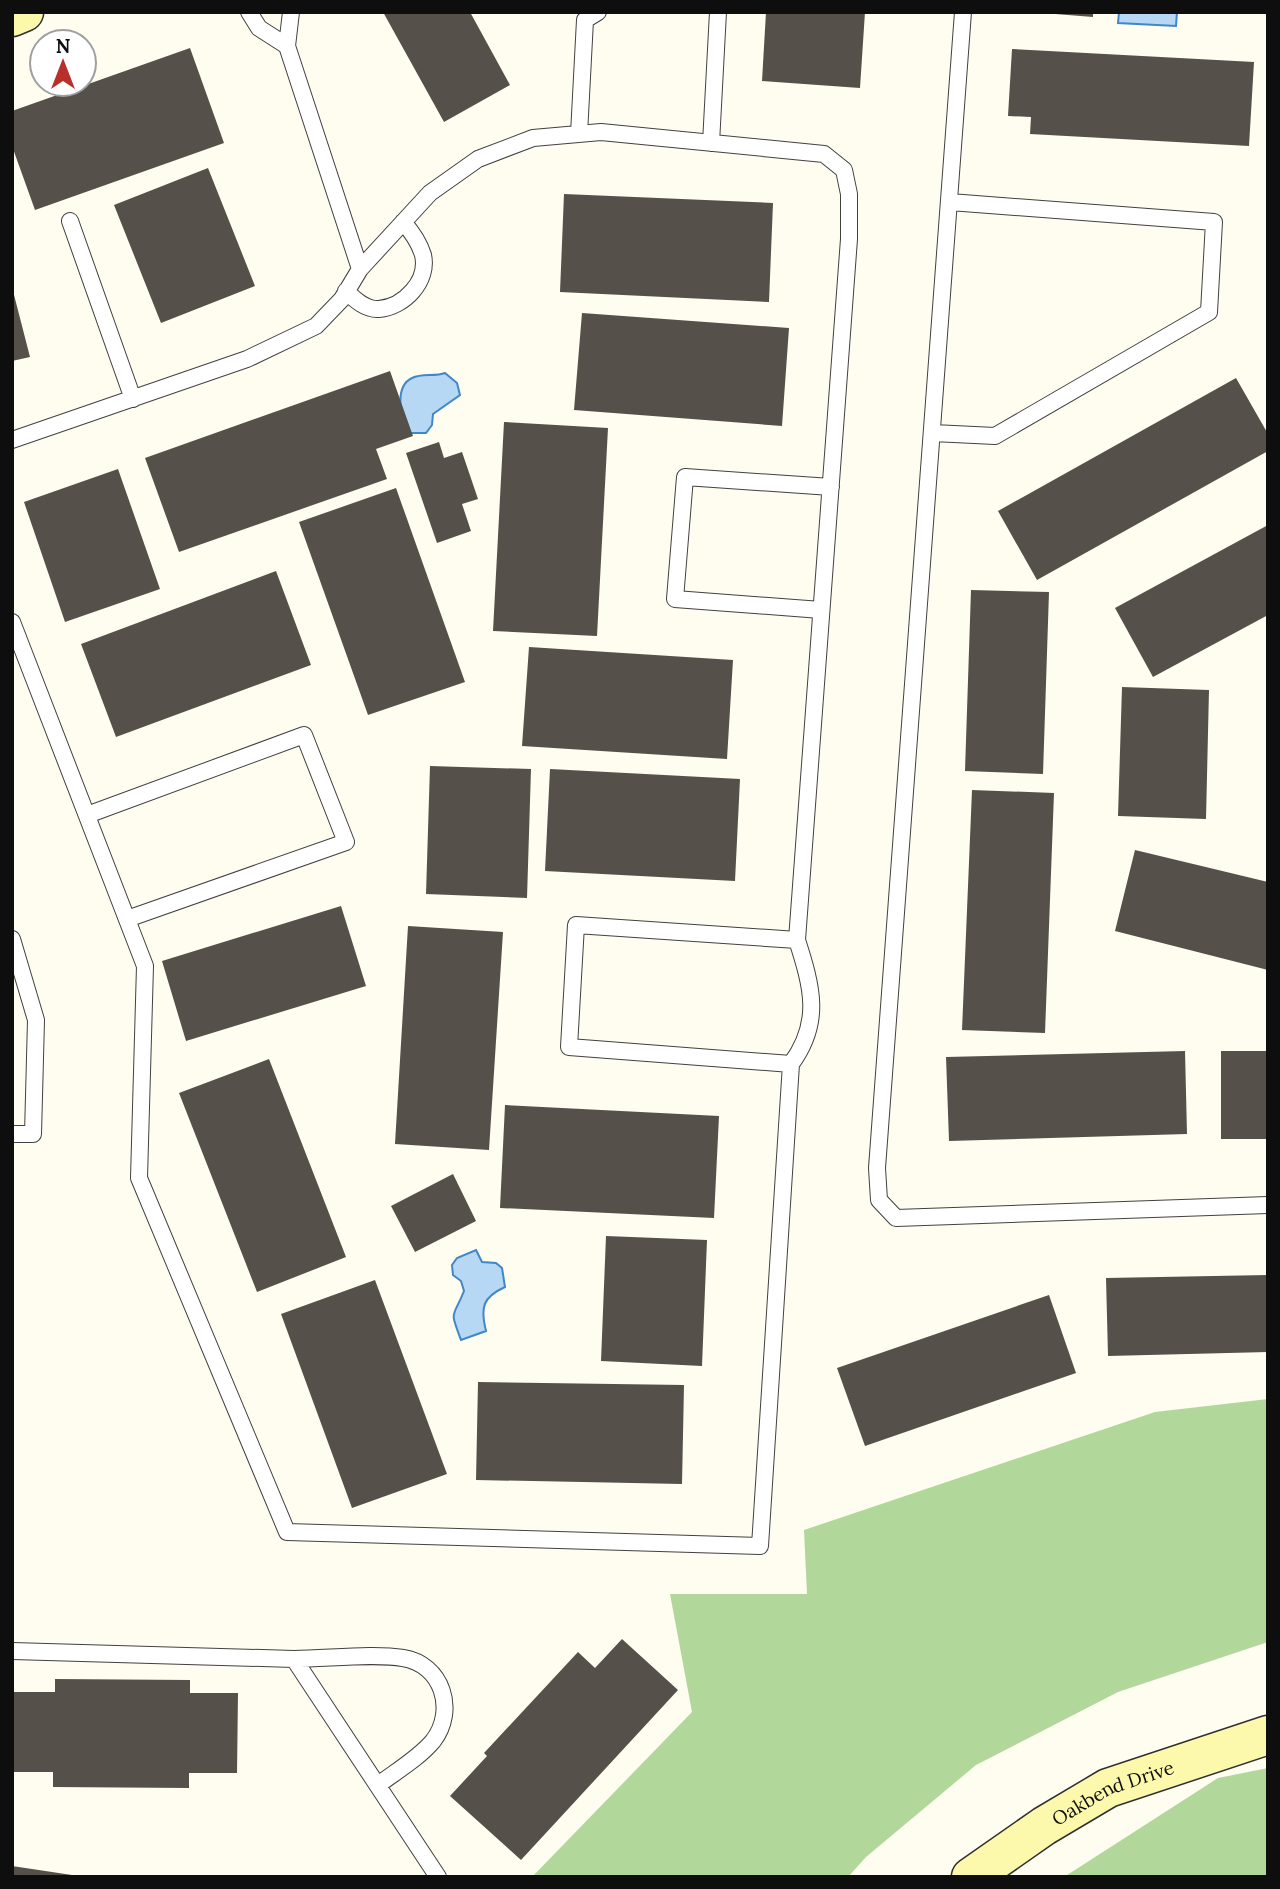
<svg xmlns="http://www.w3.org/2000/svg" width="1280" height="1889" font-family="Lora,serif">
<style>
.forest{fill:#b1d89a}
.water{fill:#b6d8f4;stroke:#4087c8;stroke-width:2}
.building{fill:#56504b}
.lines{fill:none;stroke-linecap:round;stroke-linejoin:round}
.lane-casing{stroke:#414141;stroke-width:18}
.secondary-casing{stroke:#303030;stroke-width:41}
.lane{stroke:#fff;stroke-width:16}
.secondary{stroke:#fcf9ad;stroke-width:38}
.labels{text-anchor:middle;stroke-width:7;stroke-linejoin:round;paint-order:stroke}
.street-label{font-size:19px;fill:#0e0e0e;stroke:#fff}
</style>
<rect width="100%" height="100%" fill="#fefdef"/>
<path class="forest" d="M1268,1399V1642L1118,1692L976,1765L866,1857L848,1877H532L692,1712L670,1594H807L804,1530L1155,1412Z
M1268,1768V1877H1064L1218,1778Z"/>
<path class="water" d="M1119,12H1177L1176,26L1118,23Z
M445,373L457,383L460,395L433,414L432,425L426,433H406C402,418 393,387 412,378C422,373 435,377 445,373Z
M476,1250L482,1262L496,1263L502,1268L505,1287C483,1297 480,1307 486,1331L461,1340C449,1308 453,1319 464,1291L461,1281L453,1275L452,1265L457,1258Z"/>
<path class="building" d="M383,12H470L510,85L444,122Z
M766,12H865L860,88L762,81Z
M1030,12H1093V17Z
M190,48L224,143L35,210L12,146V111Z
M1012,49L1254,62L1249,146L1030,134L1031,117L1008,116Z
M208,168L255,286L161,323L114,205Z
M564,194L773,203L769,302L560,292Z
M12,287L30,357L12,361Z
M582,313L789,328L782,426L574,410Z
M390,371L413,436L376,449L387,479L179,552L145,458Z
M1236,378L1268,434V451L1037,580L998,511Z
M504,422L608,428L597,636L493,631Z
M439,442L444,458L462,452L478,499L462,504L471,531L437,543L406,453Z
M118,469L160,589L65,622L24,502Z
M396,488L465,682L368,715L299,522Z
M1268,525V615L1153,677L1115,608Z
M276,571L311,665L116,737L81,644Z
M971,590L1049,592L1043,774L965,771Z
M529,647L733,660L727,759L522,746Z
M1122,687L1209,690L1206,819L1118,816Z
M430,766L531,769L527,898L426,894Z
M550,769L740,779L735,881L545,871Z
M972,790L1054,793L1045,1033L962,1030Z
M1135,850L1268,882V970L1115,931Z
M341,906L366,986L186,1041L162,961Z
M408,926L503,932L489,1150L395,1144Z
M1185,1051L1187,1134L949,1141L946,1057Z
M1221,1051H1268V1139H1221Z
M269,1059L346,1257L257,1292L179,1093Z
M505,1105L719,1116L714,1218L500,1208Z
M453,1174L476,1221L415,1252L391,1206Z
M606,1236L707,1240L702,1366L601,1361Z
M1268,1275V1352L1108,1356L1106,1278Z
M375,1280L447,1474L352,1508L281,1314Z
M1049,1295L1076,1373L865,1446L837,1368Z
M478,1382L684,1385L682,1484L476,1480Z
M622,1639L678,1690L521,1860L450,1796L487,1756L484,1753L578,1652L595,1668Z
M55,1679L190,1680V1693H238L237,1773H189V1788L53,1787V1772H12V1692H55Z
M12,1866L72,1875V1877H12Z"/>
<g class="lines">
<g class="lane-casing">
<path id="lane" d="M249,12L259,28L287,46
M963,12L877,1168L879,1200L896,1218L1268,1205
M579,134L585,20L598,12
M711,143L718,12
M70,221L133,399
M346,291C355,300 366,310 379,309C404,307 429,281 423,255C419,242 412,232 403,222
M933,433L995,436L1209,312L1214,222L950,202
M12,440L247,359L316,326L342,299L360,269
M821,610L675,599L685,477L831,487
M12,622L145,966L139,1178L287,1532L760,1546L791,1064C822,1022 812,987 797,940L849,239V194L844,170L824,154L601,132L533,138L478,159L430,193L360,269L287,46L291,12
M87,815L304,735L346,842L127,919
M12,939L36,1020L33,1134H12
M791,1064L569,1047L576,925L797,940
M12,1651L294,1659L438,1877
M294,1659C326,1659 373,1653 403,1658C442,1664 457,1710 433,1741C419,1758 395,1772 378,1785"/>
</g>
<g class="secondary-casing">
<g id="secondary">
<path d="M12,17L24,12"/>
<path id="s1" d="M971,1877L1044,1826L1108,1788L1268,1735"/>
</g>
</g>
<use href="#lane" class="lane"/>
<use href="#secondary" class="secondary"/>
</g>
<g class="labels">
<g class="street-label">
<text dy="7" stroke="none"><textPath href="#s1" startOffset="166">Oakbend Drive</textPath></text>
</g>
</g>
<rect width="1280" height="1889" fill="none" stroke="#0e0e0e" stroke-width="28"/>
<g transform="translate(63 63)"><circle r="33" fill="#ffffff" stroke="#9f9f9f" stroke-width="2"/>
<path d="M0-5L12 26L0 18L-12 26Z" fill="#b92f2b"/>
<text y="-10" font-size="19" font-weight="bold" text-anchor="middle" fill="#0e0e0e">N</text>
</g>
</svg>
